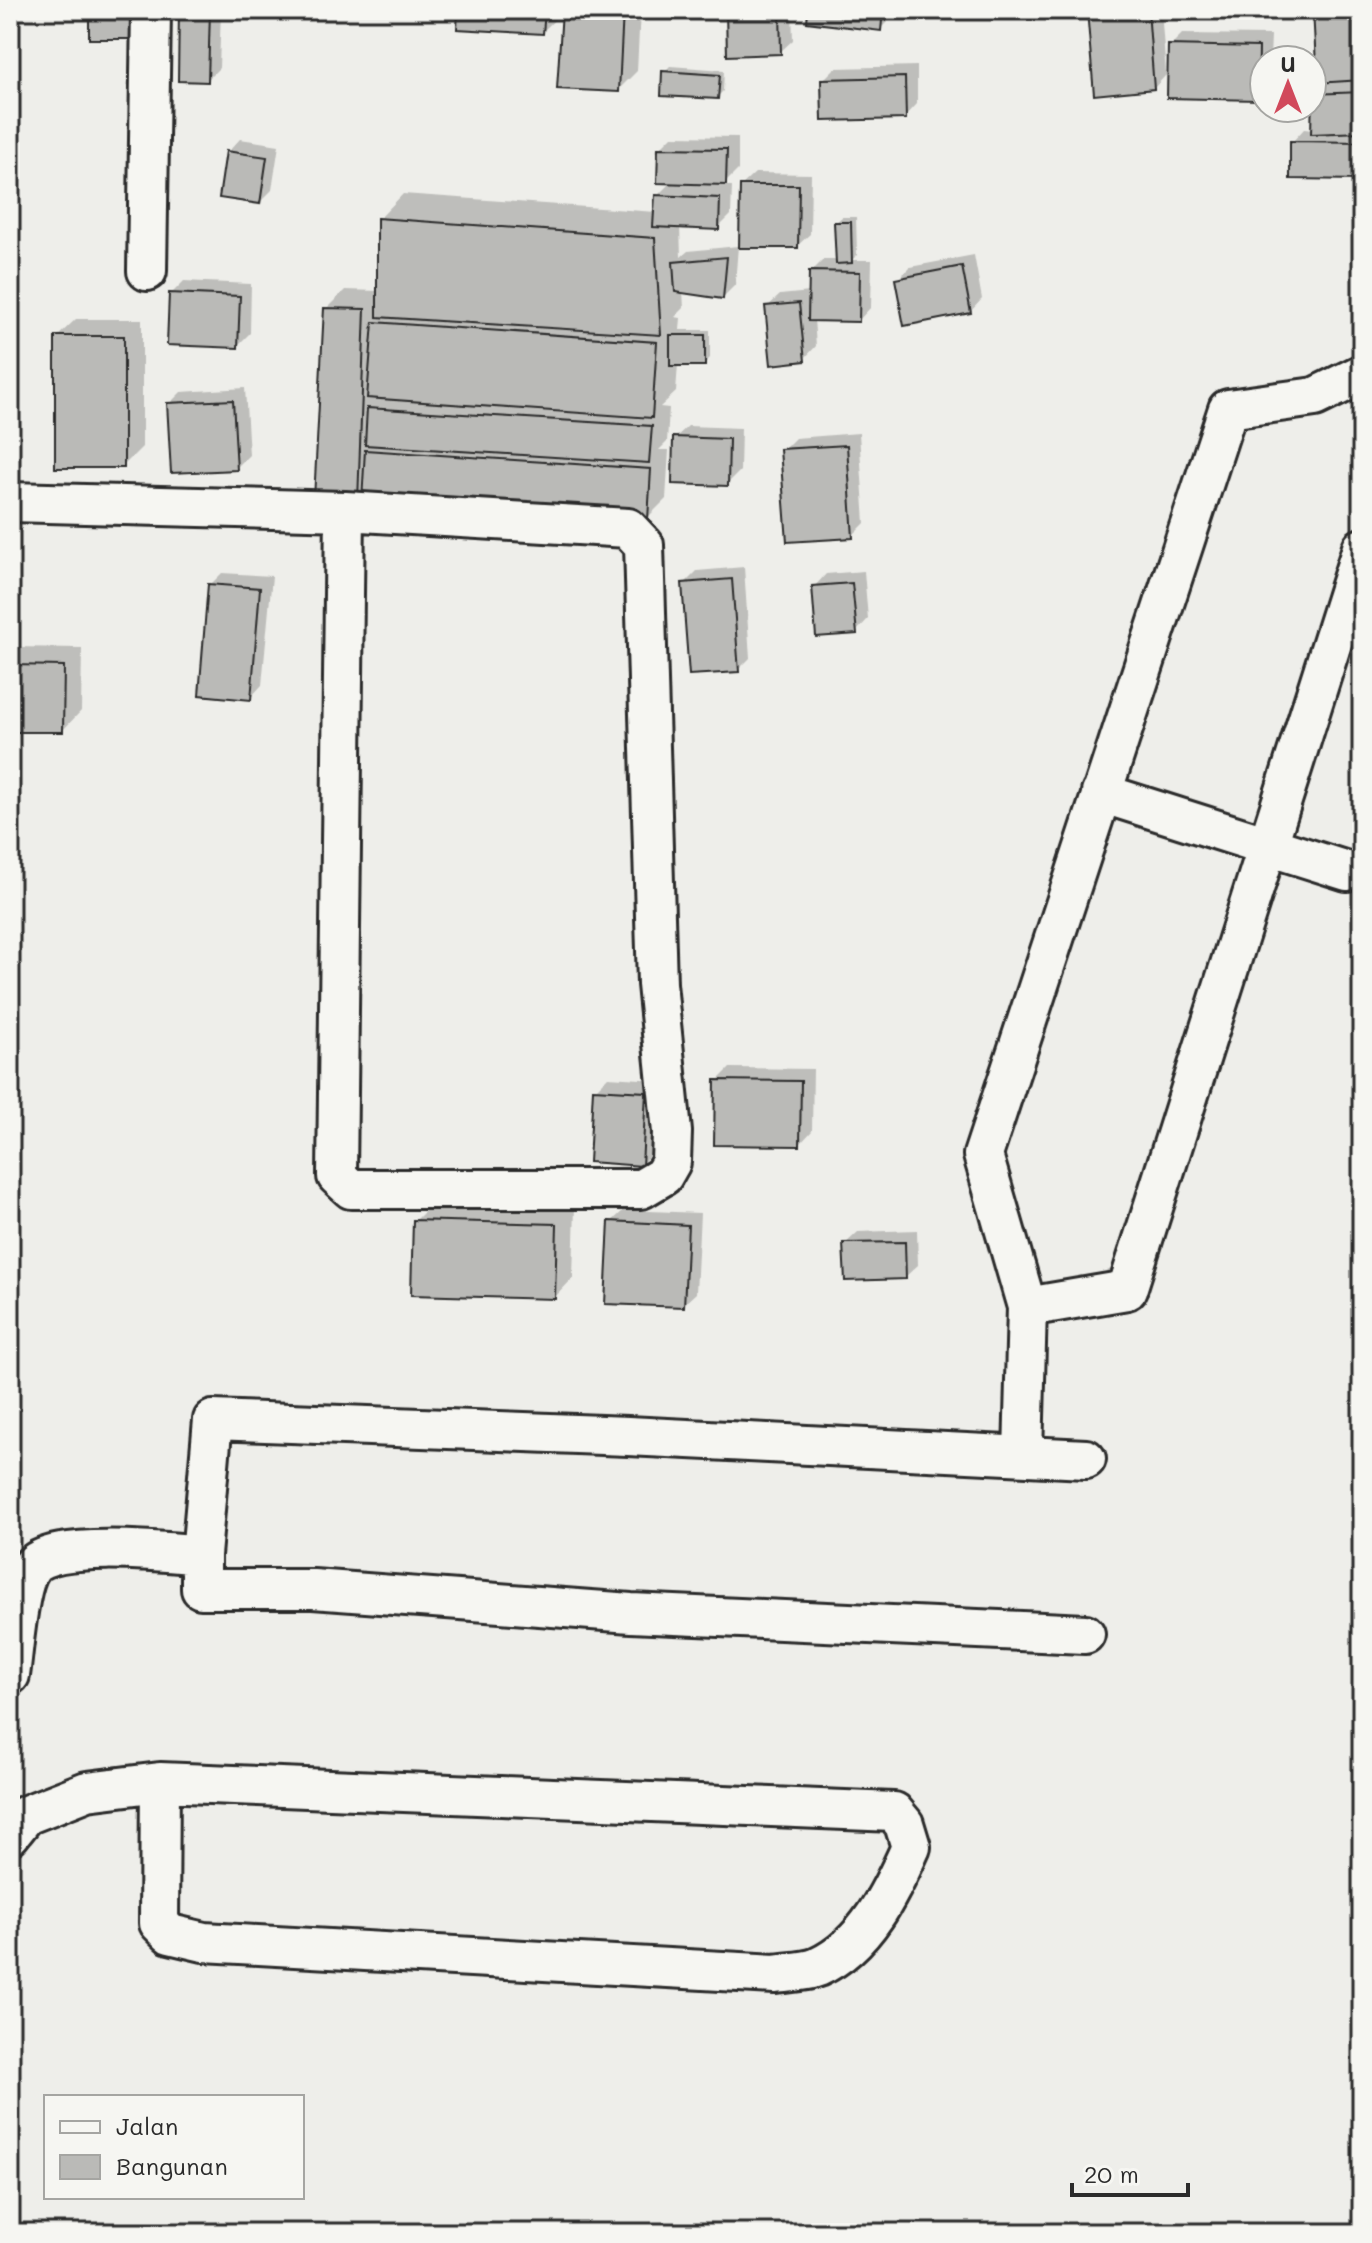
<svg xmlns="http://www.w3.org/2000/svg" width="1372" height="2243" font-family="Mali,sans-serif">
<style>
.shadow{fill:#0003}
.building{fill:#babab7;stroke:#2b2b2b;stroke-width:2}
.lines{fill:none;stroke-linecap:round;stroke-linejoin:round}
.street-casing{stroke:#2b2b2b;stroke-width:44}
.street{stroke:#f6f6f2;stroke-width:38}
</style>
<rect width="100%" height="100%" fill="#eeeeea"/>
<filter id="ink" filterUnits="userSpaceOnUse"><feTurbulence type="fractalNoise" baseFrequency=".0125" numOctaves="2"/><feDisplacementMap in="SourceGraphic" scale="16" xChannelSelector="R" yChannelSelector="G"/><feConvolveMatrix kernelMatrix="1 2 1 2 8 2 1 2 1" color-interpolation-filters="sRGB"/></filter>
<g filter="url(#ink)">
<path class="shadow" d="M181,10H221L219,68L207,80Z
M460,10H640L637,71L618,90L564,11L542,32Z
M728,10H792L793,40L780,52Z
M810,10H893L892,17L880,29Z
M1089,10H1161L1166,75L1154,88Z
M1315,10H1362V178L1292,142L1304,129L1313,130L1312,94L1326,81Z
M1182,34L1271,35L1270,60H1264V92L1257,98L1170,46Z
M670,66L724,70L723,91L717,97L664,72Z
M917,66V104L905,117L823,80L835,68Z
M672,136L738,137V170L722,186H732L731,215L718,228L680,226L681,257L688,251L738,246L735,285L723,297L683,291L684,308L675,317L681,318L680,330H710V358L704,364H678L676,392L660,407L669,408L667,442L659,450H669L666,499L647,518L365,491L357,498L326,309L345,290L379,291V219L403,194L656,212L657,196L672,181L660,148Z
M240,139L279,145L272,190L260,202L228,152Z
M755,173L811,174L810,234L797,246L742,185Z
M842,217H856L857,255L852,260H872L871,307L859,320L814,319L816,346L804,359L767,307L780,295L810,292L811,272L823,260H838L836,222Z
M974,255L982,299L970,312L897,280L910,267Z
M184,281L251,284L250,333L237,346L171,294Z
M76,319H142V447L123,466L57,337Z
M245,388L249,455L236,468L169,404L181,392Z
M688,426L741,428L740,471L727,484L675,438Z
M859,433L865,523L852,536L783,450L795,438Z
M744,567L750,658L738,670L684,584L697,571Z
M864,571L868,619L856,632L814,587L826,574Z
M222,573L272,576L262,685L250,698L210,585Z
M10,647L82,648L81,711L63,730H10Z
M730,1068L813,1069L812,1131L800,1144L717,1081Z
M608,1077L658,1080L654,1151L641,1164L595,1090Z
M434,1202L575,1206L573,1278L555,1297L415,1221Z
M624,1210L700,1213L696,1293L683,1305L611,1222Z
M917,1230L918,1265L905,1277L845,1244L858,1232Z"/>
<path class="building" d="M89,10H131V39H89Z
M179,10H210L208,82L178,81Z
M458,10H545L543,34L457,29Z
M562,10H623L619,92L557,89Z
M726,10H780L781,54L727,56Z
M808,10H883L881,31L807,22Z
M1087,10H1148L1154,89L1094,95Z
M1172,10H1213V15L1172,17Z
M1222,10H1271L1270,19L1222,17Z
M1313,10H1362V80L1317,83Z
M1168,45L1259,47L1258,100L1167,98Z
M662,71L720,75L718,99L661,96Z
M905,77L906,119L822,121L821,79Z
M1362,92V132L1311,134L1312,94Z
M1290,141L1362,142V180L1290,179Z
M658,148L727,149L726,185L657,183Z
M226,151L267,157L260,204L219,198Z
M740,185H799L798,248H739Z
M655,195L720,198L719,230L653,227Z
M377,218L655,238L661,335L377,317Z
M834,222H851L852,263L836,264Z
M727,257L723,299L675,292L673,262Z
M962,266L971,313L904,326L895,279Z
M809,271L860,272L859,322L808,321Z
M169,293L240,296L238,348L167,345Z
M799,303L805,361L771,365L765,306Z
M324,308L365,309L358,501L314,499Z
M373,322L657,342L652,418L367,398Z
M670,335H705V366H670Z
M55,336H124V468H55Z
M233,400L237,470L171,473L167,403Z
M367,408L652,426L649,463L365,445Z
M673,437L729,439L728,486L672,484Z
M847,445L853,538L787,542L780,449Z
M365,450L651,469L648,520L362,501Z
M732,579L739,672L689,675L682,583Z
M852,583L857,634L816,637L812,586Z
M208,584L260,588L251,700L199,695Z
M10,665L64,666L63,732H10Z
M715,1080L801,1081L800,1146L714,1145Z
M593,1089L646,1092L642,1166L589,1162Z
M413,1220L557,1224L555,1299L411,1295Z
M609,1221L688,1225L684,1307L605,1304Z
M905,1242L906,1279L845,1281L843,1243Z"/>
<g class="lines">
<g class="street-casing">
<path id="street" d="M147,271L151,10
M10,502L345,511L628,528L644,545L657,984L672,1132L671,1162L663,1176L641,1189H351L337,1176L345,511
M1101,793L1347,871
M1027,1307L1127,1290L1362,548
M1023,1455L1027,1307L983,1155L1228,409L1315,397L1362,374
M201,1555L213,1420L628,1436L1086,1459
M10,1675C14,1650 17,1585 32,1566C52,1540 168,1552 201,1555V1589H313L631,1613L1085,1634
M10,1835L26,1815L87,1791L160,1782L894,1812L904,1824L911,1847C891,1892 866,1945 818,1967C806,1972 788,1972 775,1974L204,1942L170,1934L159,1923L160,1782"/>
</g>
<use href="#street" class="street"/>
</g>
</g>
<rect width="1372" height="2243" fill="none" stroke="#f6f6f2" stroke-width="40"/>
<rect x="20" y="20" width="1332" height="2203" fill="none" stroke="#2b2b2b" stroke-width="3" filter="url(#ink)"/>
<rect x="44" y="2095" width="260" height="104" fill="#f6f6f2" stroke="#a5a5a2" stroke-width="2"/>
<rect x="60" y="2121" width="40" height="12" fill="#f6f6f2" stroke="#a5a5a2" stroke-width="2"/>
<text x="116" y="2135" font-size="24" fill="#2b2b2b">Jalan</text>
<rect x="60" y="2155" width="40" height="24" fill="#babab7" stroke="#a5a5a2" stroke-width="2"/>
<text x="116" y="2175" font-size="24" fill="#2b2b2b">Bangunan</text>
<g transform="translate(1288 84)"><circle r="38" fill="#f6f6f2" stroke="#a5a5a2" stroke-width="2"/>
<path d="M0-6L14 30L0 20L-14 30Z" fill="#d1495b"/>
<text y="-12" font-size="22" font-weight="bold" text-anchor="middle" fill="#2b2b2b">U</text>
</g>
<path d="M1072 2183v12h116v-12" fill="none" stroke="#2b2b2b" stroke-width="4"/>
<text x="1084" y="2183" font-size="24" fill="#2b2b2b" stroke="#f6f6f2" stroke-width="6" paint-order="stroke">20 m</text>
</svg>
